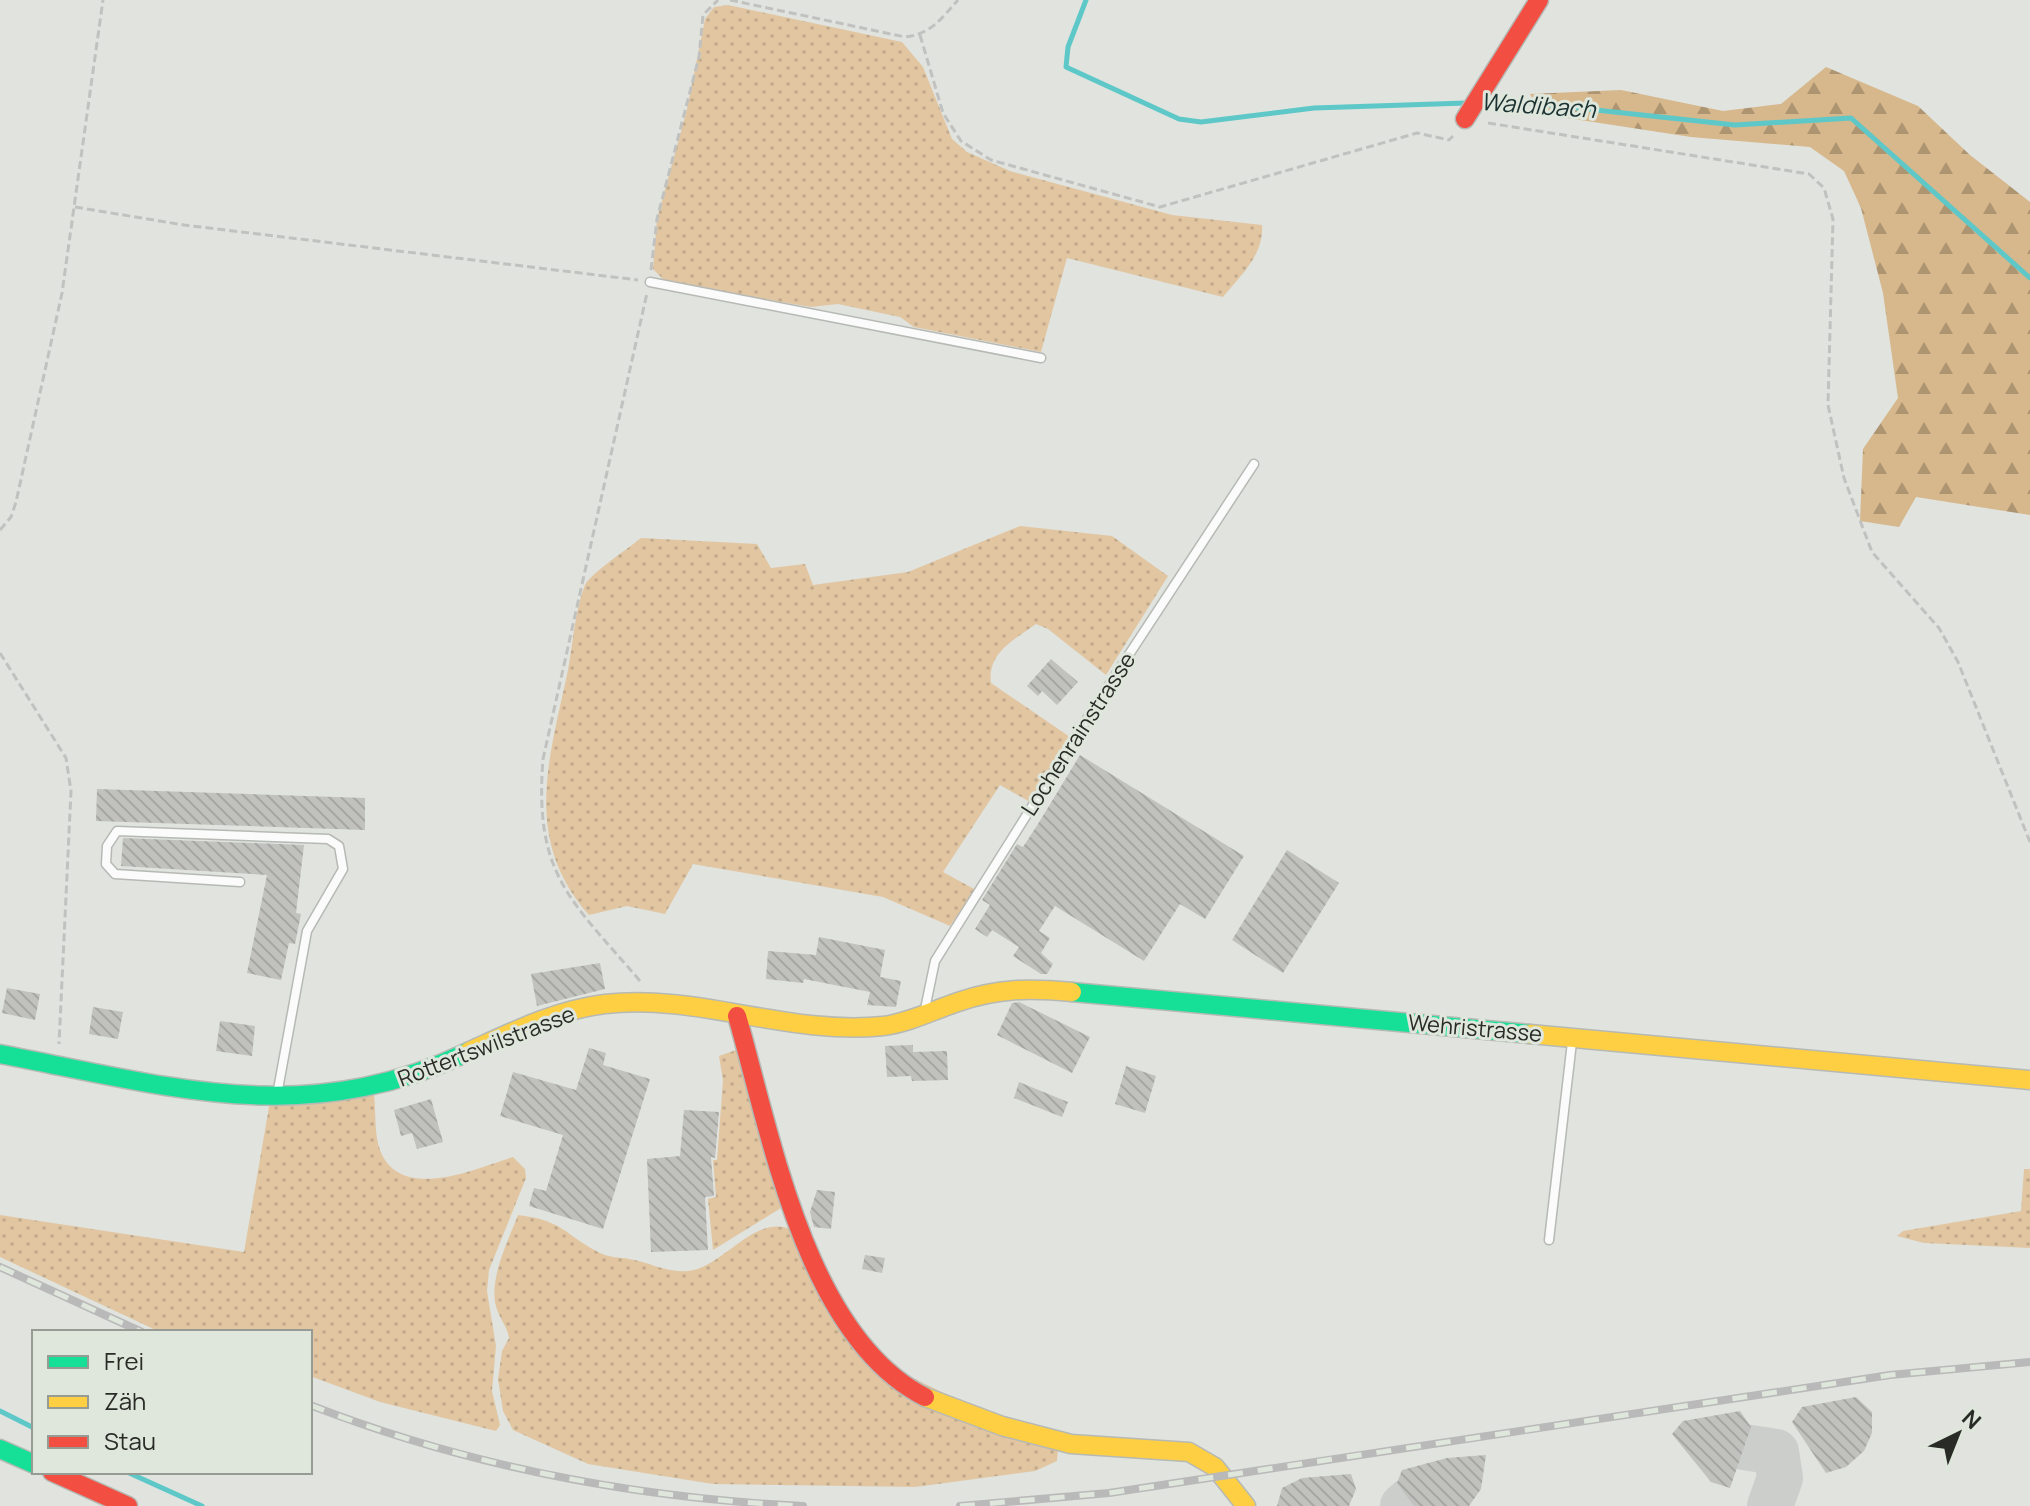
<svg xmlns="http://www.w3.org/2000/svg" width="2030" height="1506" font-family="Manrope,sans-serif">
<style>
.grass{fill:url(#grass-dots)}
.forest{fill:url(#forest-firs)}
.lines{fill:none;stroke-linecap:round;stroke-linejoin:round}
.stream{stroke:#5dc8c7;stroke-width:5}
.taxiway{stroke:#cccecc;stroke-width:46}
.building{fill:url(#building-back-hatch)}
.lane-casing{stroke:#b6b9b4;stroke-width:11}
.fast-casing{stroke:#b6b9b4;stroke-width:21}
.slow-casing{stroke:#b6b9b4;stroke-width:21}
.jam-casing{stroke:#b6b9b4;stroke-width:21}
.path{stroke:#c1c2c0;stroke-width:3;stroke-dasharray:8 4;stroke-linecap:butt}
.lane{stroke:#fafbfa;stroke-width:8}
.fast{stroke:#16e098;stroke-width:18}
.slow{stroke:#ffcf43;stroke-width:18}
.jam{stroke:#f24e42;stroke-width:18}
.rail-casing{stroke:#b9b9b9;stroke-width:8}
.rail{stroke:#dfe6db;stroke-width:5;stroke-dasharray:15;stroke-linecap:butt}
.labels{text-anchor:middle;stroke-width:6;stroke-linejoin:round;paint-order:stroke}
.street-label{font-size:22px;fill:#292b27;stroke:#dfe6db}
.water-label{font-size:24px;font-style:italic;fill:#1b3232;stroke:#dfe6db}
</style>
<defs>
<pattern id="grass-dots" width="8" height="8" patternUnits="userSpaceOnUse" patternTransform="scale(2)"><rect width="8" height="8" fill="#e2c6a2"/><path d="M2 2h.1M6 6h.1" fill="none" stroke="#c2aa8c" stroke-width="1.8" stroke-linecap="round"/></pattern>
<pattern id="forest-firs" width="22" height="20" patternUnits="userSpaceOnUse" patternTransform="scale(2)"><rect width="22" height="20" fill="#d7b78c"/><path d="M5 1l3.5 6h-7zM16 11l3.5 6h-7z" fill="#ae9572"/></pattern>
<pattern id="building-back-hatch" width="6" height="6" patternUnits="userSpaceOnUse" patternTransform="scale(2)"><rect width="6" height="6" fill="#c1c2be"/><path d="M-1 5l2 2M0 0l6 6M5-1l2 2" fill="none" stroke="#a6a7a3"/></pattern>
</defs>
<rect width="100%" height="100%" fill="#e0e3de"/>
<path class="grass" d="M728,5L902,42L923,67L952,139L967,152L1010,171L1172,215L1262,225C1264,255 1241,275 1223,297L1067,258L1041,352L914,327L900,317L838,304L811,307L667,283L653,269L657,219L687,109L705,19L714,7Z
M1020,526L1112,536L1168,576L1106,675L1048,629L1036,624C1014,640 987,653 991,683L1070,737L1030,802L1000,785L943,872L976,890L950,926L883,897L693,864L665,914L627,906L589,915C522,839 549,760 568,670C573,643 575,610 585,585C591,573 629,548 641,538L757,544L771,568L805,564L813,585L908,572Z
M739,1049L781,1208L713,1250L708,1199L716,1197L713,1160H717L723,1080L719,1056Z
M374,1094C376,1111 374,1134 380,1150C400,1203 475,1169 513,1157L525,1169L526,1178L489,1270L487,1291L496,1346L492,1391L500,1425L496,1431L380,1402L310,1376V1332H160L0,1257V1215L244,1252L270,1101Z
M2024,1169H2030V1248L1924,1243L1897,1236L1903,1231L2021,1211Z
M518,1215C565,1221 563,1234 600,1253C610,1258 619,1257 629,1259C649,1262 666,1273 688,1271C723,1268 755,1212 792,1230L858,1351L1058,1449L1057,1461L1035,1471L915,1487L713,1484L588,1464L513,1430L503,1411L498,1379L502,1351L509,1338C507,1325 497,1316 495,1302C491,1274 508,1241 518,1215Z"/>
<path class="forest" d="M1826,67L1918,106L1970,155L2030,202V515L1916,497L1899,527L1860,521L1863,449L1898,398L1883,293L1861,208L1844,171L1810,147L1691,137L1541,114L1530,94L1621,90L1723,111L1781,104Z"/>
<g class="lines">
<path class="stream" d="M1086,0L1068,47L1066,67L1179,119L1201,122L1314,108L1466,103
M1484,101L1504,100L1735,125L1851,118L2030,278
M0,1411L34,1428
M127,1472L202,1506"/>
<path class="taxiway" d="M1744,1447L1776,1452L1780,1478L1770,1506
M1403,1506L1410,1500"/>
</g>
<path class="building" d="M1051,659L1078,682L1057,705L1042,691L1038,696L1027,686Z
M1080,755L1244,856L1205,919L1180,904L1144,961L1055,906L1039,931L1050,938L1041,953L1053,964L1047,974H1041L1013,956L1019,947L992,930L987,937L975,929L990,905L982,900L1017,844L1023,847L1038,824Z
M97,789L365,798V830L96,821Z
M123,838L304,845L296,913L301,914L295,944L289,943L281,980L247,973L267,875L121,866Z
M1287,850L1339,883L1283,973L1232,940Z
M819,937L885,950L880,977L901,981L896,1007L867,1005L870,992L804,979L803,983L766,979L768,951L816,955Z
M600,963L605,989L537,1006L531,974Z
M7,988L40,994L35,1020L2,1013Z
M1019,1002L1090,1037L1072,1073L997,1035L1012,1003Z
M93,1007L123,1012L118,1039L89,1034Z
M220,1021L255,1026L252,1056L216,1051Z
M913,1045V1052L947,1051L948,1080L912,1081L911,1076L887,1077L885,1046Z
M589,1048L606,1053L603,1065L650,1079L603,1229L529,1206L534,1188L546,1191L563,1135L500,1116L513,1072L576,1090Z
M1126,1066L1156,1076L1145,1113L1115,1104Z
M1019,1082L1068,1102L1062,1117L1014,1098Z
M431,1099L443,1142L417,1149L412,1133L401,1136L394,1110Z
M684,1110L719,1112L715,1158L711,1157L714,1196L705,1197L708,1250L651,1252L647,1159L680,1156Z
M817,1190L835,1192L831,1229L814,1227L810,1212Z
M865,1255L885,1258L882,1273L862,1269Z
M1856,1397L1872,1412V1433L1864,1451L1846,1467L1826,1473L1792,1422L1802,1407Z
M1740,1411L1751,1427L1730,1488L1711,1482L1672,1434L1683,1421Z
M1486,1455L1481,1489L1469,1506H1414L1397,1483L1402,1470L1447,1458Z
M1351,1474L1356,1489L1349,1506H1277L1282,1488L1302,1478Z"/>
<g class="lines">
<g class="lane-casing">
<path id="lane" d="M650,282L1041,358
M240,882L115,874L106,864L107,846L117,831L328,839L339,846L343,869L307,931L277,1095
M925,1009L935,961L1090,714L1254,464
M1549,1240L1572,1042"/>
</g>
<g class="fast-casing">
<path id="fast" d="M1072,992L1530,1034
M0,1054C168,1086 304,1130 468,1052
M0,1449L34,1464"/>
</g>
<g class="slow-casing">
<path id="slow" d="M1530,1034L2030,1080
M468,1052C512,1032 556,1010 605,1004C696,993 790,1036 883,1026C908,1023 934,1010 958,1002C998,988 1030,988 1072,992
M925,1397L1002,1426L1071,1444L1189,1452L1215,1467L1246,1506"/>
</g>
<g class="jam-casing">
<path id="jam" d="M1465,119L1539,0
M737,1016C771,1134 806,1337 925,1397
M52,1472L128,1506"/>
</g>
<path class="path" d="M730,0L905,37C931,34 941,19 958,0
M920,35L943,113L961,141L991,160L1160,207L1417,133L1449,140L1453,136
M1488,123L1809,174L1824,188L1833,219L1828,405L1844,478L1872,552L1939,628L1958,662L2030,842
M75,207L184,225L638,280
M651,270L657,219L699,57L703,15L718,0
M0,530L11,517L16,502L62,293L103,0
M0,653L66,758L71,791L59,1044
M640,981C570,899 534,875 543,759L647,293"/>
<use href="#lane" class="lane"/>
<use href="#fast" class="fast"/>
<use href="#slow" class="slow"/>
<use href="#jam" class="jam"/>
<g class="rail-casing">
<path id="rail" d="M0,1267L142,1332
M310,1405C467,1466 636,1498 803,1506
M960,1506L1109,1493L1890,1375L2030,1362"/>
</g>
<use href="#rail" class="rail"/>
</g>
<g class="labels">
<g class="street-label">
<text transform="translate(1078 734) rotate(-57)" y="8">Lochenrainstrasse</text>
<text transform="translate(1475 1028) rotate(5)" y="8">Wehristrasse</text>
<text transform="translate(486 1046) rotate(-21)" y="8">Rottertswilstrasse</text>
</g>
<g class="water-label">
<text transform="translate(1538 106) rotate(4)" y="8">Waldibach</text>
</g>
</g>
<rect x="32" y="1330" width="280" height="144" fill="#dfe6db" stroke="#969b93" stroke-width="2"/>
<rect x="48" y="1356" width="40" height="12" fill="#16e098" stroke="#969b93" stroke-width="2"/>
<text x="104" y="1370" font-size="24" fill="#292b27">Frei</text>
<rect x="48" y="1396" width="40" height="12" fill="#ffcf43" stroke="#969b93" stroke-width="2"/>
<text x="104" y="1410" font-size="24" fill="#292b27">Zäh</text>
<rect x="48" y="1436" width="40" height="12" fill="#f24e42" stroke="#969b93" stroke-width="2"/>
<text x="104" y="1450" font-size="24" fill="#292b27">Stau</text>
<g transform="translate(1958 1434) rotate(43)" stroke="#dfe6db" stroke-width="6" paint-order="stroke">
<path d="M0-6L14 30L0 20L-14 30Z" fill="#292b27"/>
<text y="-12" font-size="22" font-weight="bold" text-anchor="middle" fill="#292b27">N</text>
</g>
</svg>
